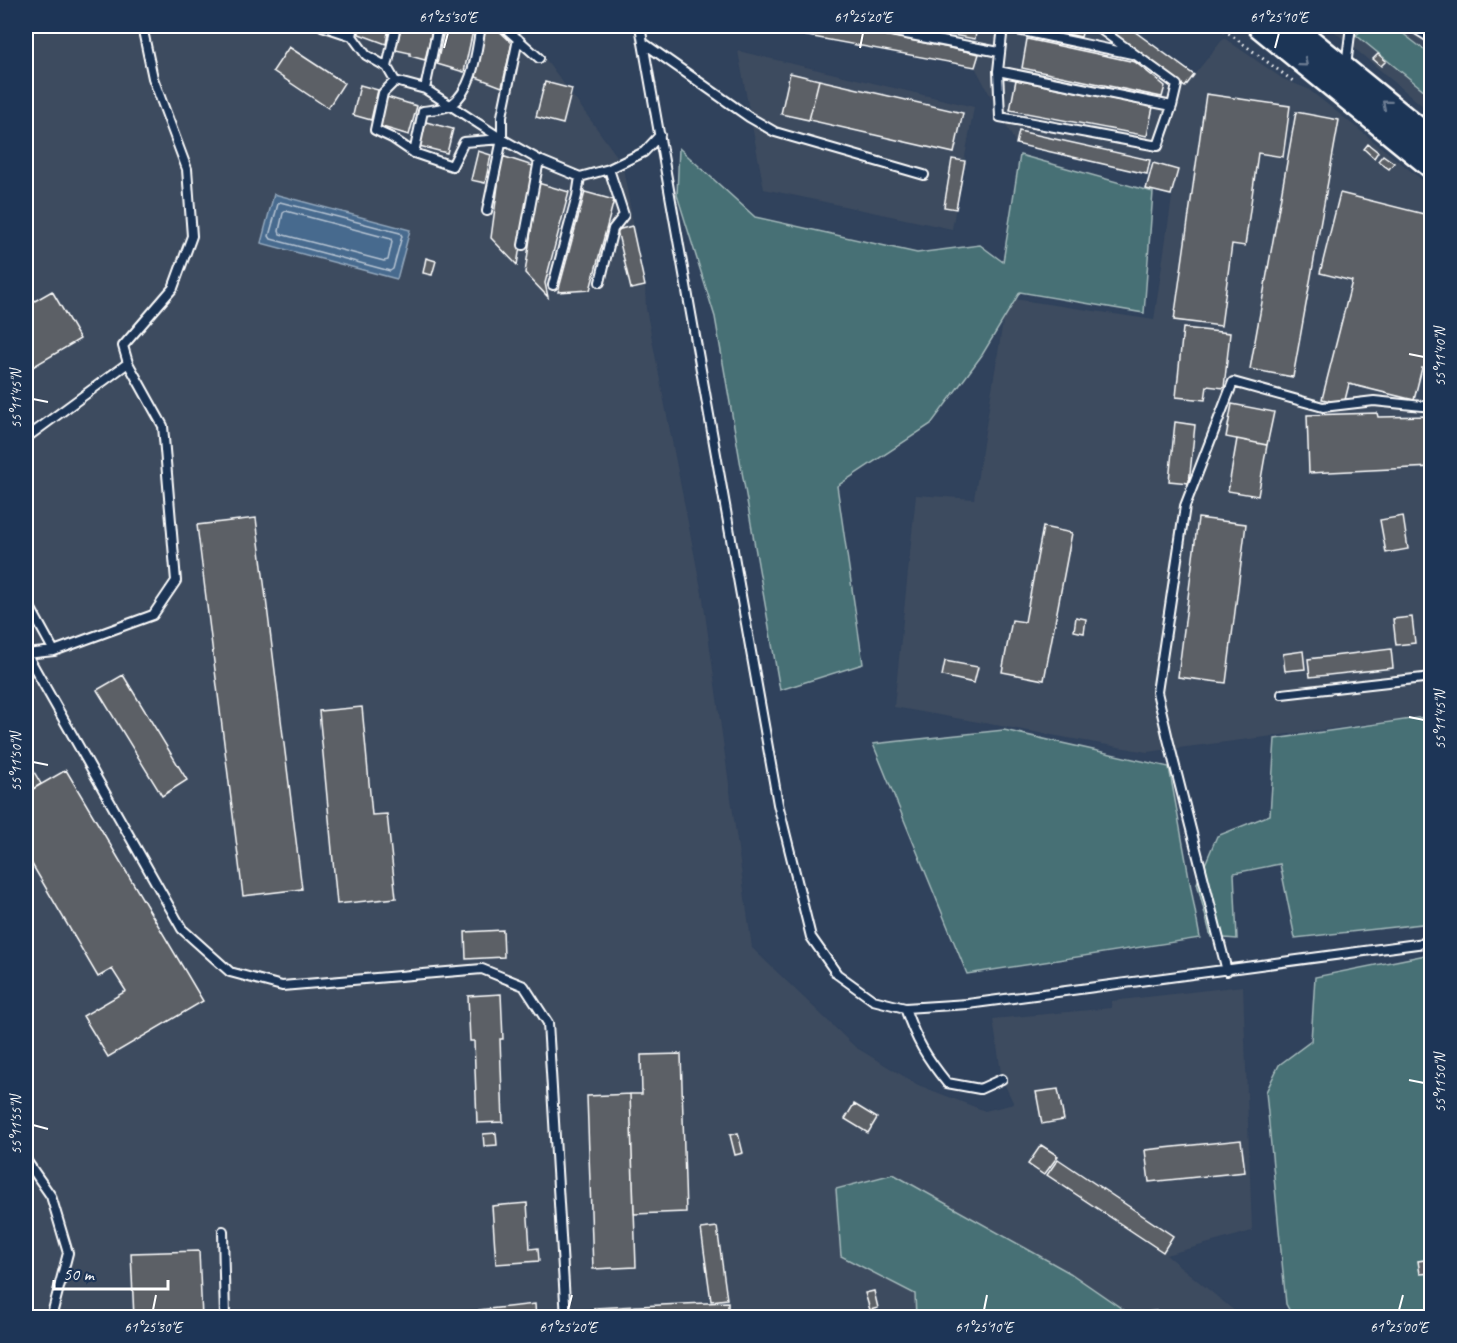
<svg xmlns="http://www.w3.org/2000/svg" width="1457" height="1343" font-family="Caveat,sans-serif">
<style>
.built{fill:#3d4b5f}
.green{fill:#477075;stroke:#a3b8ba;stroke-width:1.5}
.water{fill:#476a8e;stroke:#91a6bb;stroke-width:1.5}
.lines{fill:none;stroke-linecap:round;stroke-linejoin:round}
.shore{stroke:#b5c3d2;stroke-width:1.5}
.building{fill:#5b6066;stroke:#fff;stroke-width:1.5}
.lane-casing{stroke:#fff;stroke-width:12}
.primary-casing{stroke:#fff;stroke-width:27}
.path{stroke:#fff;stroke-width:3;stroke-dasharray:1.5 4.5;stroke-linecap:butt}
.lane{stroke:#1d3557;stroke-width:8}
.primary{stroke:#1d3557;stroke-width:22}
.oneway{stroke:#6c7c92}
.ticks{fill:none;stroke:#fff;stroke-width:2}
.neatline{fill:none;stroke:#fff;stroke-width:2}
.ticks-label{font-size:15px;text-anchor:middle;fill:#fff}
</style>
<rect width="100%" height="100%" fill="#30425c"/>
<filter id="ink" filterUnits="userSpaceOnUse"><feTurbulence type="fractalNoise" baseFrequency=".0167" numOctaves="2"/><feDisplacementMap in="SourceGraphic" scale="12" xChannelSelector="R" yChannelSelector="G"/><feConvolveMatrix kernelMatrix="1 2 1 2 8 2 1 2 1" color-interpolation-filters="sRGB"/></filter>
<g filter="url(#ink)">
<path class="built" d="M26,26H512L539,50L622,163L645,286L646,309L703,599L752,948L855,1047L918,1085L985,1111L1014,1104L1002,1079L993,1019L1111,1008L1112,1001L1243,986L1252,1231L1166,1255L1242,1317H26Z
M754,26H1127L1194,75L1224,38L1283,79L1308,89L1431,187V716L1147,752L894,707L916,495L974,499L1007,298L1154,320L1174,184L1147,174L1016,144L975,67Z
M1328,26H1431V113Z
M738,51L974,107L952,229L764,189Z"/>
<path class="green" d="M1367,26H1393L1431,55V96L1356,35Z
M679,148L755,217L917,253L980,245L1003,262L1020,155L1153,192L1144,313L1020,292L982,355L931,424L837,486L863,664L780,690L715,317L677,195Z
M1431,716V923L1295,938L1280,864L1234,873L1237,939L1211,937L1197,883L1217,836L1270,815L1275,739Z
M1004,730L1169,767L1200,938L967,974L873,744Z
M1431,954V1317H1293L1286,1304L1266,1092L1279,1065L1311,1041L1315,977Z
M893,1174L1070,1273L1134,1317H916L915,1294L841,1256L836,1189Z"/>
<path class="water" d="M274,194L410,230L397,279L261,243Z"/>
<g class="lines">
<path class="shore" d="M280,202L400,233L402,236L393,269L390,271L271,239L269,236L278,204Z
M286,211L391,239L392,242L388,260L384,261L280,234L279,231L283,213Z"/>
</g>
<path class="building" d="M359,26H389L386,44L359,34Z
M401,26H433L425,60L410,56V53L396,50Z
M445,26H474L464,72L437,64Z
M486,26H494L512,43L502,87L476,77Z
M754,26H841L979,54L975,67Z
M903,26H977L975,39Z
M1032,26H1084L1081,37Z
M1102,26H1127L1194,75L1185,87Z
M1027,39L1135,62L1165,86L1162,97L1022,68Z
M289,47L344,83L328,108L273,71Z
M1378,54L1386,61L1381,66L1373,59Z
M790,73L819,80L809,120L781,114Z
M819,80L963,113L954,153L809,120Z
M1016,80L1153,107L1147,136L1010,110Z
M545,82L572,89L563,124L536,117Z
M360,85L378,90L371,120L353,115Z
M1206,94L1290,106L1283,157L1258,153L1245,246L1232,244L1221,326L1174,320Z
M387,97L417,106L409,135L379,126Z
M1296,112L1339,120L1293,377L1250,369Z
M426,122L453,129L447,153L419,146Z
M1019,131L1150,160L1147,174L1016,144Z
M1368,144L1378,152L1374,158L1364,149Z
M478,151L491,155L485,183L471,180Z
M1383,155L1394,163L1389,169L1378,161Z
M502,156L533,166L517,265L491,238Z
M952,159L965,161L956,209L944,207Z
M1153,163L1178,170L1171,195L1146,189Z
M538,183L569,192L545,283L548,297L525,273Z
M585,192L614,200L590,290L558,292Z
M1340,193L1432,216V370L1422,368L1414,400L1349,384L1344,404L1322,399L1352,281L1320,273Z
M632,226L645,286L631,289L617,230Z
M426,258L436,261L432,275L423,273Z
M52,291L80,339L26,371V306Z
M1183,328L1230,333L1224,388L1207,386L1205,400L1176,397Z
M1232,404L1274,412L1267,445L1226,437Z
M1377,413L1378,417L1432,416V467L1309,473L1307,415Z
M1175,422L1195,425L1189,483L1169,481Z
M1237,439L1267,445L1258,496L1228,491Z
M1403,516L1408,549L1386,553L1380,520Z
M256,518L302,889L243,896L197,525Z
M1198,518L1246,524L1226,683L1178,677Z
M1043,527L1072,533L1044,680L1002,672L1012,620L1025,622Z
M1432,601V631H1429L1426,602Z
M1076,617L1086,619L1084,633L1074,631Z
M1412,617L1415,643L1396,645L1393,619Z
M1391,649L1393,668L1310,677L1308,659Z
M1303,651L1305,669L1285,671L1283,654Z
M945,661L978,667L974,683L942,676Z
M123,675L187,780L162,796L97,690Z
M362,707L372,815L387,814L396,898L337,904L319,711Z
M26,758L41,784L26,793Z
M66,770L203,1001L108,1057L83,1016L126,991L112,969L98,977L26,854V793Z
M503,930L504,957L466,959L465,932Z
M501,994L503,1039H500L503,1122L477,1123L474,1041H470L468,996Z
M681,1054L686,1212L634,1214L630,1094H642L641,1055Z
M1058,1089L1064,1120L1042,1124L1036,1092Z
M630,1094L636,1267L593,1269L587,1096Z
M854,1104L877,1118L868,1133L845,1119Z
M496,1133L497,1145L484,1146L483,1134Z
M738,1133L743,1153L735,1155L730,1135Z
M1241,1140L1245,1172L1149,1182L1145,1150Z
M1041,1145L1058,1156L1044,1175L1028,1164Z
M1058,1159L1173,1236L1163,1252L1047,1175Z
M527,1203L530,1249L538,1248L539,1261L496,1264L492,1206Z
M717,1227L727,1299L711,1301L701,1229Z
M199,1251L202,1318H134L131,1253Z
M1432,1259V1273L1420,1274L1418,1261Z
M874,1291L878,1308L870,1310L865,1293Z
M728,1302V1318H594V1308Z
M535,1304L536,1318H480L479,1310Z
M1156,1311V1318H1133V1313Z"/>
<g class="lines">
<g class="lane-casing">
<path id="lane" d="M322,26L352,36L366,55L387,67L395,81L425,89L502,139L539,160L580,177L609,169L644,152L660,135
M503,26L539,58
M640,26L778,804L811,937L837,974L873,1000L905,1008C916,1040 926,1057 947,1083L980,1089L1002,1079
M865,26L999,52
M1003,26L998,71L1000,117L1158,146L1172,106L1177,85L1096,26
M1411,26L1432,39
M1003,27L1132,54
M352,36L354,26
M645,44L749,117L775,132L924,175
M1346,66L1351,26
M387,67L396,26
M998,71L1172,106
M395,81L383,93L375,130L392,138L414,153L452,166L464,142L502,139
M425,89L438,26
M414,153L423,111C431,110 444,109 451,105C474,88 476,52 481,26
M487,211L502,139V116L518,39
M523,245L539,160
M600,282L613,229L624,215L609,169
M553,285L577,196L580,177
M26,438L128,363
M26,600L54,651
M26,653L182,929L230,972L282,986L482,969L524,986L548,1023L566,1318
M26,654L54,651L153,615L176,581L163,426L128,363L123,346L173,288L192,236L187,169L153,78L142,26
M1282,694L1432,677
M1227,971L1168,739L1157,692L1185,506L1233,382L1323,407L1374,401L1432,407
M905,1008L968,1004L1432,942
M26,1160L51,1196L68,1253L51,1318
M223,1231L225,1318"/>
</g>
<g class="primary-casing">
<path id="primary" d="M1259,26L1432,167
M1292,26L1432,140"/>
</g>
<path class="path" d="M1219,26L1293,81"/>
<use href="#lane" class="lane"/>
<use href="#primary" class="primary"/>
</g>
<defs><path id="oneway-chevron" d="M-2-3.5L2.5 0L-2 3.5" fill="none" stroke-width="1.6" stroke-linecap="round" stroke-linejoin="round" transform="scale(1.5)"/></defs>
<g class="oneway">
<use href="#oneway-chevron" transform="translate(1304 63) rotate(40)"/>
<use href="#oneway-chevron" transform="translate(1386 104) rotate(-140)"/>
</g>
</g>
<path class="ticks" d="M444,48L448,33M860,48L863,33M1275,48L1279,33M1409,354L1424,357M33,399L48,402M1409,717L1424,720M33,762L48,765M1409,1080L1424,1083M33,1125L48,1129M153,1310L156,1295M568,1310L572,1295M984,1310L987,1295M1399,1310L1403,1295"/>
<rect width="1457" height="1343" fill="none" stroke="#1d3557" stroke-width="66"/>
<path d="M54 1280v9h114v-9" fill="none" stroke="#ffffff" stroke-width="3"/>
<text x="63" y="1280" font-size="18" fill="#ffffff" stroke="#1d3557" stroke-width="4.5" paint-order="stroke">50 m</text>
<rect x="33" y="33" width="1391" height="1277" class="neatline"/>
<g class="ticks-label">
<text x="448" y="22">61°25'30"E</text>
<text x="863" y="22">61°25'20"E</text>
<text x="1279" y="22">61°25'10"E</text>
<text transform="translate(1440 357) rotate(-90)" y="5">55°11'40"N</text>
<text transform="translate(16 399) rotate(-90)" y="5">55°11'45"N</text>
<text transform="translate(1440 720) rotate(-90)" y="5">55°11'45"N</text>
<text transform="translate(16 762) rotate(-90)" y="5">55°11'50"N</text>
<text transform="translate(1440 1083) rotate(-90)" y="5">55°11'50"N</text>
<text transform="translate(16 1125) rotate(-90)" y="5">55°11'55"N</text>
<text x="153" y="1332">61°25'30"E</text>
<text x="568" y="1332">61°25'20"E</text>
<text x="984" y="1332">61°25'10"E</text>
<text x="1399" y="1332">61°25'00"E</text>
</g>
</svg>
